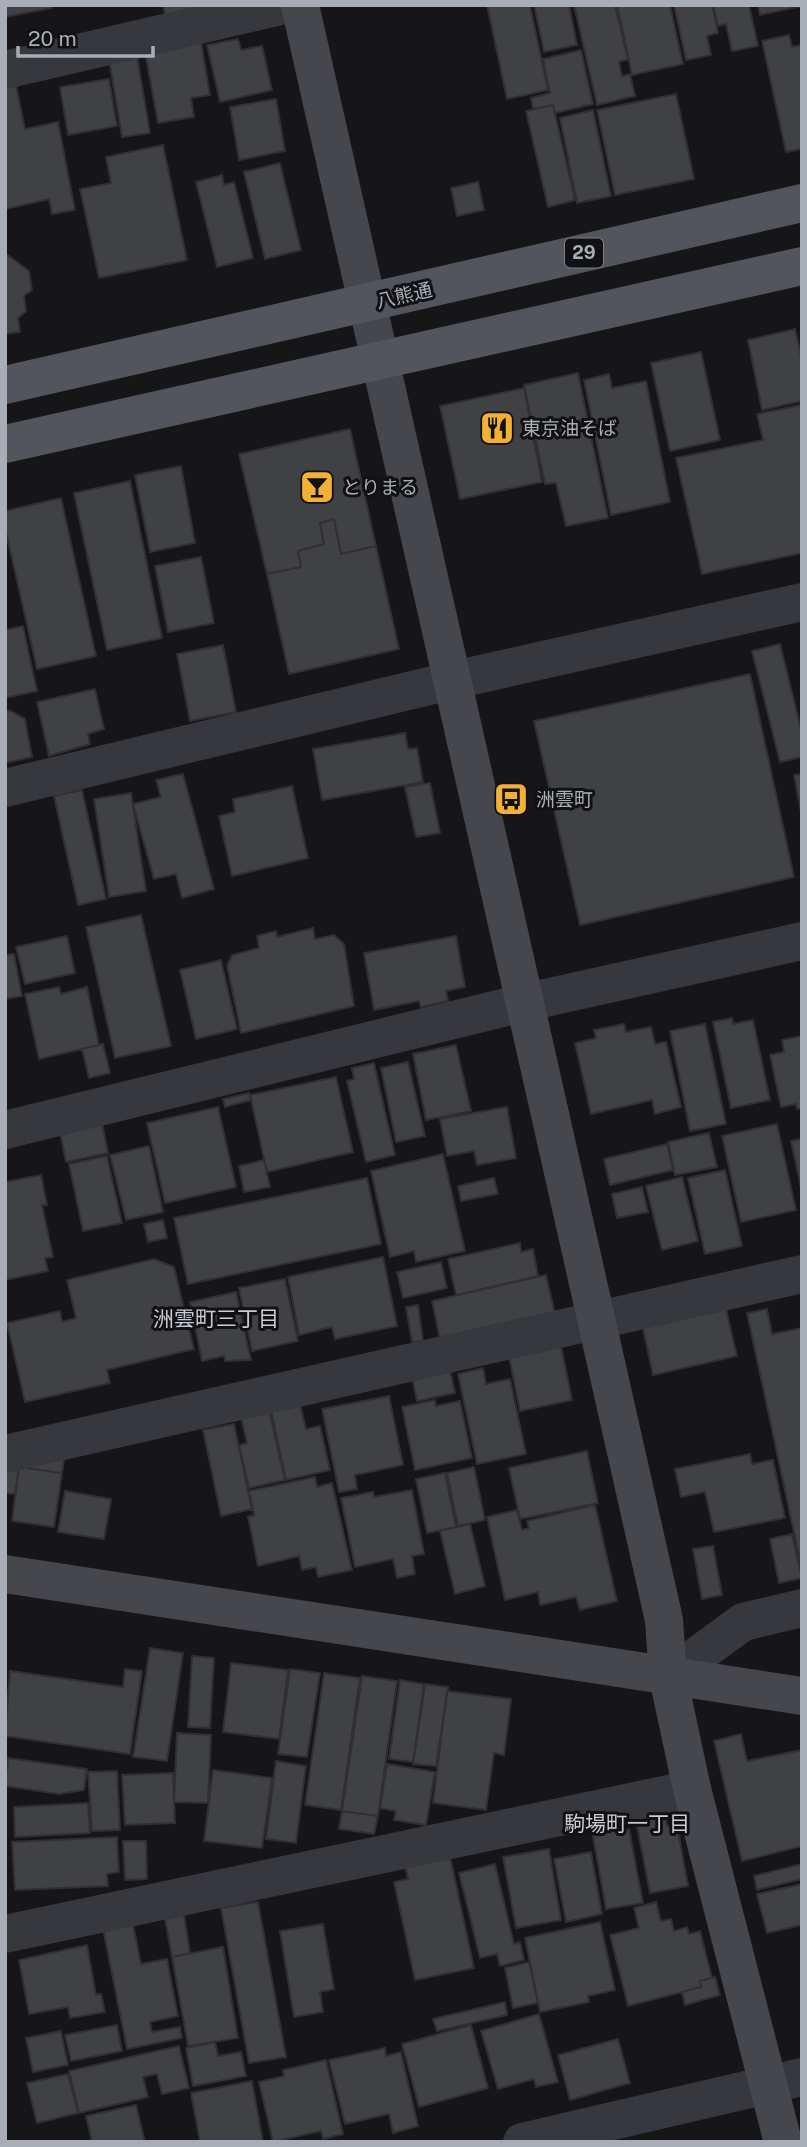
<svg xmlns="http://www.w3.org/2000/svg" width="807" height="2147" font-family="'Public Sans','Noto Sans JP',sans-serif">
<style>
.building{fill:#404145;stroke:#303034;stroke-width:2}
.lines{fill:none;stroke-linecap:round;stroke-linejoin:round}
.street{stroke:#37383d;stroke-width:38}
.secondary{stroke:#45474d;stroke-width:38}
.primary{stroke:#53555c;stroke-width:38}
.labels{text-anchor:middle;stroke-width:6;stroke-linejoin:round;paint-order:stroke}
.shield{fill:#111113;stroke:#7b7e86;stroke-width:2}
.shield-label{font-size:18px;font-weight:bold;fill:#a8adb8}
.street-label{font-size:19px;fill:#a8adb8;stroke:#111113}
.poi-label{font-size:19px;fill:#a8adb8;stroke:#111113;text-anchor:start}
.neighbourhood-label{font-size:21px;fill:#c9ccd4;stroke:#111113}
</style>
<rect width="100%" height="100%" fill="#161618"/>
<path class="building" d="M5,5H52V8L5,17Z
M163,5H225L166,19Z
M487,5H530L548,90L507,99Z
M534,5H569L577,45L544,52Z
M574,5H615L628,59L619,62L622,76L630,74L635,96L597,105Z
M617,5H670L683,64L632,75Z
M674,5H712L718,33L707,36L711,55L686,60Z
M713,5H749L758,46L732,51L726,24L718,26Z
M758,5H802V6L760,15Z
M789,35L792,47L802,45V149L786,152L762,41Z
M238,39L241,50L262,46L272,90L220,102L207,45Z
M201,42L210,95L191,98L194,117L158,123L145,52Z
M581,50L593,104L555,113L553,105L533,109L531,98L550,93L543,59Z
M137,56L150,133L122,137L109,60Z
M109,79L117,126L68,135L60,87Z
M16,85L25,129L58,122L75,210L52,214L49,199L6,209L5,88Z
M676,94L694,179L615,195L597,110Z
M276,99L285,151L239,160L230,107Z
M553,105L575,200L548,207L526,111Z
M593,110L611,196L577,203L560,118Z
M163,145L187,260L99,278L80,189L111,183L106,157Z
M280,163L301,250L265,259L244,172Z
M222,175L224,185L234,182L253,258L217,267L196,182Z
M478,182L484,210L457,216L451,188Z
M5,253L29,271L32,290L24,296L26,311L18,318L20,332L5,334Z
M795,329L802,360V401L762,410L748,340Z
M701,352L720,440L670,451L651,363Z
M578,373L608,518L566,526L556,483L545,484L524,385Z
M609,374L612,388L646,381L670,502L611,515L584,380Z
M524,388L542,482L460,499L440,406Z
M801,405L802,553L702,574L676,458L763,440L757,414Z
M350,429L376,546L341,554L334,519L320,523L324,544L298,551L301,567L267,574L239,454Z
M181,466L195,543L150,552L135,475Z
M130,481L162,638L107,650L74,493Z
M61,498L96,656L37,669L5,528V511Z
M334,519L341,554L376,546L399,649L289,674L267,574L301,567L298,551L324,544L320,523Z
M201,557L214,623L168,632L155,566Z
M23,626L37,691L5,698V630Z
M780,644L802,733V757L780,762L752,651Z
M223,645L236,712L190,721L177,654Z
M750,674L794,877L580,925L534,721Z
M95,689L104,729L88,734L90,744L49,756L37,702Z
M9,710L25,719L32,757L5,763V711Z
M405,733L408,749L417,748L423,782L322,800L313,749Z
M183,774L214,889L182,898L176,874L154,879L133,804L161,797L156,780Z
M802,774V817L794,775Z
M430,783L440,833L416,837L405,787Z
M292,786L308,858L232,876L219,816L235,812L233,799Z
M82,790L106,899L78,905L54,796Z
M131,793L146,891L109,897L94,799Z
M141,915L171,1046L115,1058L86,927Z
M313,928L315,939L334,935L344,944L354,1006L241,1033L227,966L232,955L259,948L257,936L276,931L277,937Z
M67,936L75,973L25,984L16,947Z
M456,936L465,987L446,991L448,1001L421,1007L419,1001L374,1010L364,953Z
M14,954L22,996L5,999V955Z
M221,960L237,1029L196,1039L180,970Z
M59,987L61,994L87,987L99,1045L39,1059L25,994Z
M732,1018L733,1024L753,1020L770,1100L731,1108L713,1022Z
M624,1024L626,1032L651,1027L655,1044L666,1042L681,1107L655,1114L652,1100L591,1114L575,1043L596,1038L594,1030Z
M705,1024L726,1124L690,1131L670,1031Z
M802,1036V1108L797,1109L796,1104L781,1107L770,1055L784,1052L782,1040Z
M103,1044L110,1073L89,1078L82,1049Z
M456,1045L471,1111L426,1120L413,1054Z
M408,1062L425,1136L396,1142L381,1068Z
M374,1063L395,1155L366,1162L347,1081L354,1079L352,1068Z
M336,1077L353,1152L267,1172L250,1095Z
M249,1093L251,1100L225,1107L223,1099Z
M218,1107L236,1187L165,1203L147,1123Z
M507,1107L516,1158L477,1165L474,1151L447,1156L440,1119Z
M102,1123L108,1153L66,1162L60,1132Z
M777,1124L796,1210L741,1222L722,1136Z
M709,1133L717,1167L675,1175L668,1142Z
M802,1139V1192L791,1141Z
M667,1144L673,1170L610,1185L604,1159Z
M149,1146L163,1212L126,1220L110,1155Z
M443,1154L465,1251L416,1262L414,1251L390,1257L371,1171Z
M107,1156L122,1223L83,1231L69,1164Z
M264,1160L270,1187L244,1192L239,1166Z
M725,1170L742,1246L705,1254L688,1178Z
M41,1175L47,1205H42L53,1257L45,1258L48,1271L5,1280V1182Z
M682,1177L698,1241L662,1250L646,1186Z
M367,1178L381,1244L188,1284L174,1218Z
M494,1178L498,1194L461,1201L458,1186Z
M642,1187L648,1212L617,1218L612,1194Z
M163,1220L167,1238L148,1242L144,1224Z
M520,1243L521,1252L533,1249L538,1276L456,1295L448,1259Z
M383,1257L397,1326L335,1339L332,1327L299,1335L288,1277Z
M154,1259L174,1267L194,1349L107,1370L110,1383L25,1402L7,1323L60,1311L62,1322L76,1318L67,1280Z
M441,1262L447,1288L403,1298L397,1272Z
M546,1275L555,1314L440,1340L432,1301Z
M285,1279L298,1341L252,1351L239,1288Z
M236,1292L251,1360L225,1361L224,1356L202,1361L190,1302Z
M418,1305L423,1341L412,1342L406,1307Z
M725,1305L737,1356L653,1375L642,1324Z
M767,1309L772,1334L802,1328V1570L747,1313Z
M561,1346L572,1400L520,1411L509,1357Z
M483,1368L486,1384L510,1379L526,1454L477,1464L458,1374Z
M450,1370L455,1393L417,1401L412,1377Z
M389,1396L403,1465L355,1475L357,1489L339,1492L322,1409Z
M435,1400L436,1406L460,1401L472,1458L415,1470L402,1407Z
M300,1404L306,1429L320,1426L330,1470L286,1480L271,1410Z
M269,1410L285,1480L249,1488L239,1445L247,1443L241,1417Z
M234,1424L252,1509L221,1516L203,1430Z
M587,1451L598,1503L520,1519L509,1468Z
M65,1454L62,1473L19,1467L15,1494L5,1493V1468Z
M750,1454L752,1464L773,1460L785,1518L714,1532L705,1492L681,1497L675,1469Z
M19,1467L62,1473L54,1527L12,1521Z
M474,1467L485,1520L458,1526L447,1473Z
M445,1473L456,1527L427,1533L416,1479Z
M315,1477L317,1487L332,1483L352,1570L318,1577L316,1567L302,1570L299,1556L258,1566L248,1517L254,1515L249,1491Z
M412,1490L424,1554L412,1556L415,1574L397,1578L393,1559L355,1567L341,1498L373,1492L374,1497Z
M65,1491L111,1499L104,1539L58,1532Z
M595,1505L617,1601L580,1610L576,1597L540,1605L538,1592L505,1600L487,1517L517,1510L522,1530L529,1528L527,1521Z
M470,1524L485,1586L455,1594L440,1531Z
M792,1534L802,1578L779,1583L770,1539Z
M713,1546L722,1595L702,1599L693,1549Z
M150,1648L183,1653L167,1761L133,1757Z
M192,1656L214,1658L210,1728L188,1727Z
M231,1663L288,1670L279,1739L223,1732Z
M125,1669L142,1671L130,1754L5,1736L10,1671L123,1687Z
M290,1669L320,1673L307,1757L278,1754Z
M324,1673L360,1678L341,1810L305,1805Z
M362,1676L397,1681L378,1816L342,1811Z
M400,1680L424,1684L413,1762L389,1759Z
M425,1684L448,1687L436,1766L413,1764Z
M447,1691L511,1699L504,1755L494,1753L486,1810L433,1803Z
M177,1733L211,1735L208,1803L174,1802Z
M741,1734L747,1761L802,1750V1846L742,1861L714,1741Z
M8,1758L87,1769L84,1790L59,1794L5,1786Z
M276,1761L306,1766L296,1843L266,1839Z
M387,1764L435,1772L426,1825L394,1820L396,1811L380,1808Z
M213,1770L272,1778L262,1848L204,1841Z
M117,1771L120,1830L92,1831L88,1772Z
M173,1773L175,1823L125,1825L122,1775Z
M88,1803L90,1833L15,1837L14,1807Z
M342,1811L378,1816L374,1834L339,1829Z
M665,1816L667,1826L677,1825L688,1886L650,1893L636,1821Z
M616,1826L617,1832L629,1829L643,1903L606,1909L592,1831Z
M117,1837L119,1872L107,1874L108,1886L15,1890L12,1842Z
M123,1841H146L147,1879L125,1880Z
M549,1849L561,1920L516,1928L503,1857Z
M591,1852L602,1914L566,1922L554,1859Z
M450,1856L474,1968L415,1980L394,1882L408,1879L405,1866Z
M495,1864L514,1944L520,1942L524,1960L500,1966L497,1954L480,1958L459,1873Z
M802,1864V1879L757,1890L754,1876Z
M802,1884V1925L767,1933L757,1894Z
M258,1902L286,2057L249,2063L221,1908Z
M656,1902L661,1921L671,1919L674,1931L687,1927L689,1934L700,1931L712,1978L700,1981L701,1987L628,2006L610,1935L639,1928L634,1908Z
M184,1915L190,1953L172,1957L165,1919Z
M600,1922L615,1990L588,1996L589,2002L540,2012L525,1938Z
M133,1924L141,1964L167,1959L178,2016L150,2022L152,2032L180,2027L182,2038L127,2049L103,1929Z
M323,1924L334,1989L320,1992L323,2012L294,2017L280,1931Z
M87,1945L96,1995L101,1994L105,2012L70,2018L68,2007L29,2014L19,1960Z
M223,1947L238,2038L188,2046L172,1957Z
M529,1962L538,2003L513,2008L505,1968Z
M715,1977L720,1995L685,2005L682,1992L701,1987L700,1981Z
M505,2002L507,2015L437,2031L433,2019Z
M539,2014L558,2082L536,2087L534,2079L498,2089L481,2031Z
M117,2025L122,2051L71,2061L65,2035Z
M471,2025L488,2088L419,2107L402,2044Z
M61,2031L68,2065L33,2072L26,2038Z
M618,2039L630,2083L570,2100L558,2055Z
M215,2042L218,2056L241,2052L246,2076L193,2086L186,2048Z
M179,2046L189,2088L162,2094L157,2074L143,2077L148,2097L79,2113L69,2071Z
M385,2048L386,2056L401,2052L418,2126L393,2133L389,2114L345,2124L329,2060Z
M326,2060L343,2134L323,2139L321,2131L273,2142L259,2082L284,2076L283,2070Z
M68,2074L78,2113L37,2123L27,2083Z
M252,2081L263,2142H200L191,2093Z
M136,2105L145,2142H92L86,2116Z"/>
<g class="lines">
<path class="street" d="M5,70L285,5
M5,788L454,680L802,602
M5,1130L527,1002L802,941
M5,1454L802,1274
M668,1677L743,1622L802,1608
M5,1934L692,1789
M522,2142L802,2077"/>
<path class="secondary" d="M300,5L664,1620L668,1677L692,1789L783,2142
M5,1574L802,1696"/>
<path class="primary" d="M5,385L802,203
M5,444L802,266"/>
</g>
<defs>
<g id="restaurant-square" transform="scale(1.75)"><rect x="-9" y="-9" width="18" height="18" rx="4" fill="#f2b134" stroke="#111113"/><path d="M-5-6h1v4h1v-4h1v4h1v-4h1v5L-1.5 .5V6h-2V.5L-5-1ZM5-6V6H3V1.5H1.5Q1.5-4 5-6Z" fill="#111"/></g>
<g id="bar-square" transform="scale(1.75)"><rect x="-9" y="-9" width="18" height="18" rx="4" fill="#f2b134" stroke="#111113"/><path d="M-6-5H6L.8 .8V4.5H3.5V6h-7V4.5H-.8V.8Z" fill="#111"/></g>
<g id="bus-square" transform="scale(1.75)"><rect x="-9" y="-9" width="18" height="18" rx="4" fill="#f2b134" stroke="#111113"/><path d="M-5-6H5V4H4V6H2V4H-2V6H-4V4H-5ZM-3.5-4V0h7V-4ZM-3.5 1.2v1.5H-2V1.2ZM2 1.2v1.5H3.5V1.2Z" fill="#111"/></g>
</defs>
<g fill-rule="evenodd">
<use href="#restaurant-square" x="497" y="428"/>
<use href="#bar-square" x="317" y="487"/>
<use href="#bus-square" x="511" y="799"/>
</g>
<g class="labels">
<rect class="shield" x="565" y="238.5" width="38" height="29" rx="5"/>
<g class="shield-label">
<text x="584" y="259">29</text>
</g>
<g class="street-label">
<text transform="translate(404 295) rotate(-13)" y="7">八熊通</text>
</g>
<g class="poi-label">
<text x="522" y="435">東京油そば</text>
<text x="342" y="494">とりまる</text>
<text x="536" y="806">洲雲町</text>
</g>
<g class="neighbourhood-label">
<text x="216" y="1326">洲雲町三丁目</text>
<text x="627" y="1831">駒場町一丁目</text>
</g>
</g>
<rect width="807" height="2147" fill="none" stroke="#a8adb8" stroke-width="14"/>
<path d="M18 46v10h135v-10" fill="none" stroke="#a8adb8" stroke-width="3.5"/>
<text x="28" y="46" font-size="21" fill="#a8adb8" stroke="#111113" stroke-width="5" paint-order="stroke">20 m</text>
</svg>
